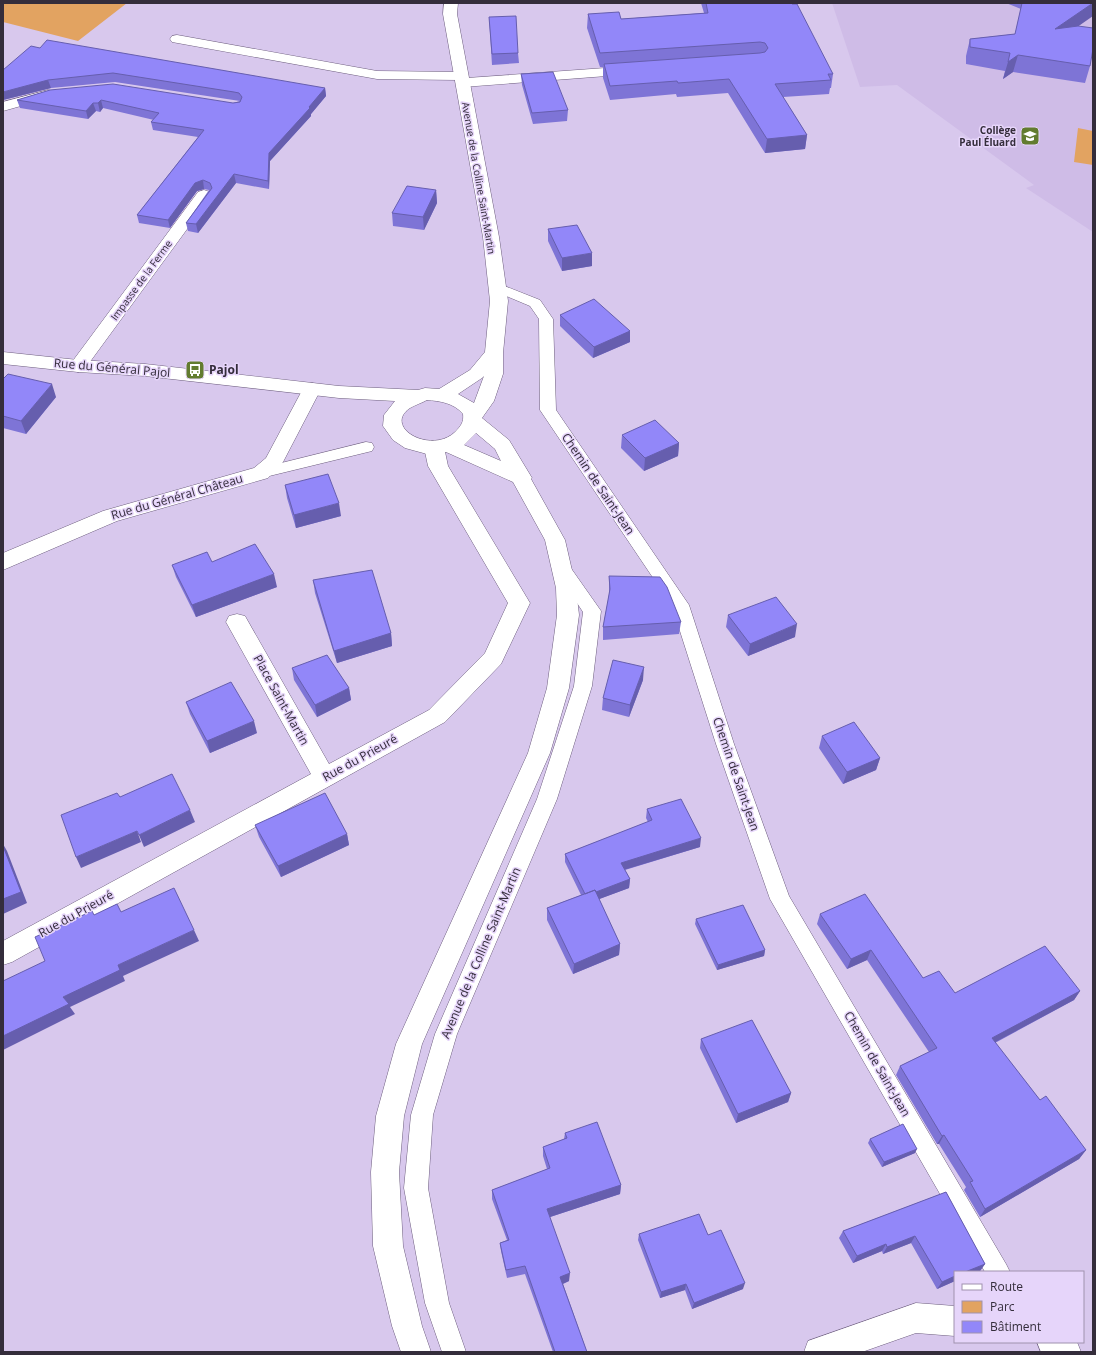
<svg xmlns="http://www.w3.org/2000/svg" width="1096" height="1355" font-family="'Open Sans',sans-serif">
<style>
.built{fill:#cfbce7}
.green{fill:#e2a361}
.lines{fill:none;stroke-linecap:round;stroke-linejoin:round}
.lane-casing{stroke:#6e5f7f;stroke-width:1}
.street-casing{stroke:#6e5f7f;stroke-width:1}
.secondary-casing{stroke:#6e5f7f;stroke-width:1}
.lane{fill:#fff;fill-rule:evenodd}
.street{fill:#fff;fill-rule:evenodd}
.secondary{fill:#fff;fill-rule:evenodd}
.wall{fill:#7e74d6}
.shaded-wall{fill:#665eae}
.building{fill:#9287f9;stroke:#665eae}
.labels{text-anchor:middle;stroke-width:3;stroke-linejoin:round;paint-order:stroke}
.far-poi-label{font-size:10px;font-weight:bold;fill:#342d3b;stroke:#e6d5fa;text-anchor:end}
.far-street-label{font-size:10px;fill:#342d3b;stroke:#e6d5fa}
.street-label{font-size:12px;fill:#342d3b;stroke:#e6d5fa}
.poi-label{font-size:12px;font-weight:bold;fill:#342d3b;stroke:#e6d5fa;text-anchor:start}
</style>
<rect width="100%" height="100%" fill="#d8c8ed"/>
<path class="built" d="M832,3H1093V232L1026,188L1034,185L897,85L860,87Z"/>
<path class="green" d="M3,3H127L78,41L3,22Z
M1078,128L1093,131V165L1074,162Z"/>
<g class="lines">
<g class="lane-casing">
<path id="lane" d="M497,283L540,300L553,319L556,410L689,605L734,744L789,896L1006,1264L1010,1272H985L770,899L716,744L672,606L540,410L539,319L530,306L492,290L490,287L492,284Z
M366,442L372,443L374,447L372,451L261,478L255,477L253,473L255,469L261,468Z
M562,562L568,564L601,611L592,686L557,799L457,1034L433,1115L428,1188L449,1303L466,1352H442L425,1303L404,1188L411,1115L435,1034L537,799L574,686L583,612L554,568L556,564Z"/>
</g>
<g class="street-casing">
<path id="street" d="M177,35L377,71L461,72L466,73L468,76L467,78L633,66L638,67L640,70L638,73L633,74L463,87L458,86L456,83L458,80L377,79L172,42L170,39L172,36Z
M48,90L53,91L55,94L53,97L3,111V102Z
M204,190L210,192L212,195L84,370L78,372L72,370L69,366L72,362L198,192Z
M312,383L319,385L321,389L283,462L268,478L117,521L3,570V553L103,511L254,468L266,458L305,385Z
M434,441L441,442L444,447L448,466L530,603L501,664L445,722L12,962L3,965V941L311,774L226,622L229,616L237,614L245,616L329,764L429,710L485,653L508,603L428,466L424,447L427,442Z
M916,1303L955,1306V1336L916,1333L862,1352H804L808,1341Z
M1037,1342H1077L1081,1352H1041Z"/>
</g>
<g class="secondary-casing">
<path id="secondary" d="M444,3H458L457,14L499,237L508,301L503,353V374L494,401L482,418L509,440L532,478L531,479L565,540L576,588L579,615L569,688L550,753L422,1044L404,1116L399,1172L403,1246L422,1326L431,1352H401L392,1326L373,1246L371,1172L376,1116L396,1044L528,753L547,688L557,615L556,588L545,540L513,482L446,452L427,454L405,448L393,440L383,426L384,415L395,401L339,398L145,376L78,372L3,364V352L78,360L145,364L339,386L418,390L425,388L439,389L470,370L485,352L490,301L483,237L443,14ZM484,376L474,403L458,394L482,378ZM427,400C440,401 454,403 463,414C464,422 461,426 455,432C431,455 382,427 410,408C415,405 422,403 427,400ZM476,433L495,449L501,461L464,445Z"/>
</g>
<use href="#lane" class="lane"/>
<use href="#street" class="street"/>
<use href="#secondary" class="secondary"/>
</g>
<path class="wall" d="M701,3H791L833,74L831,88H830L829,94L783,97L807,135L805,149L765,153L728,93L677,97L676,94L610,100L603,78V67H600L587,28L588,14L621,19L704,13Z
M1006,3H1093L1078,26L1090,66L1085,83L1013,72L1003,79L1005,71L966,64V56L970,39L1015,34L1021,9Z
M489,17L518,53L519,63L492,65Z
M40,48L325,88L326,96L311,114V116L270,161L269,189L236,183L198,233L188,231L186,223L209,190L204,189L197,191L170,228L139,223L137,215L198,137L153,130L151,122L154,120L103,108L100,112L96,111L88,119L20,108L17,100L50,90L233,103L240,101L115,82L51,88L3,100Z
M521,74L568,110L567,121L533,124L522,85Z
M436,190L437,203L424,230L393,226L392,213Z
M548,229L592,266L562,271L548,241Z
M560,315L630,331V342L593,358L560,326Z
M3,379L56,397L26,434L3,428Z
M622,435L679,443L678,456L644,471L621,448Z
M285,485L341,516L296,528L287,498Z
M212,562L277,587L196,617L176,577L172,565Z
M609,576L681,622L679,634L603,640V627L609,595Z
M313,580L391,633L392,646L337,663L315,593Z
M728,615L795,637L748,656L726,627Z
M292,668L349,688L351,700L317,717L294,680Z
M643,680L629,717L602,710L603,698Z
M186,702L257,733L210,753L190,714Z
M822,736L880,758L876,770L843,784L819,748Z
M647,809L700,847L625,870L630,879L629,888L599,899L620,944L619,955L573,974L547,920V908L581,895L565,862V854L648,822L646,818Z
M255,825L347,834L349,845L281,877L259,837Z
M820,914L923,978L955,993L1080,991L1074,1000L995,1043L1040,1100L1086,1150L1079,1159L980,1217L964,1190L966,1187L939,1144H937L896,1075L900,1066L929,1052L867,960L847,969L817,924Z
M696,919L765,950L764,956L717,970L695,924Z
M701,1039L791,1093L788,1102L736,1123L700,1048Z
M565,1133L621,1185L620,1194L550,1217L569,1281L563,1284L587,1352H553L525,1274L507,1278L501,1251L500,1243L507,1240L492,1199V1190L547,1169L543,1156V1147L564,1139Z
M870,1139L915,1153L882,1167L868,1143Z
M946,1192L985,1264L980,1271L977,1272H955V1281L937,1289L911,1243L883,1254L882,1251L853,1263L839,1238L843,1231Z
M639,1234L708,1235L743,1289L692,1309L685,1290L660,1298L638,1240Z"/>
<path class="shaded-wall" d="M1093,3V16L1050,46L1055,29Z
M1018,55L1013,72L1003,79L1008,62Z
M48,80L51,88L3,100V92Z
M325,88L326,96L311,114V116L270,161L269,189L268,181L269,153Z
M101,100L103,108L100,112L98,103Z
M93,103L96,111L88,119L86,111Z
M807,135L805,149L765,153L767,139Z
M234,174L236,183L198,233L196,224Z
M203,180L204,189L197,191L170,228L168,220L195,183Z
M436,190L437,203L424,230L423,217Z
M592,253V266L562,271V258Z
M630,331V342L593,358L594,347Z
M52,384L56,397L26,434L21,421Z
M679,443L678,456L644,471L645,458Z
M339,503L341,516L296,528L294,515Z
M274,574L277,587L196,617L192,605Z
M797,624L795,637L748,656L750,644Z
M391,633L392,646L337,663L334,651Z
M644,667L643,680L629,717L630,705Z
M349,688L351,700L317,717L315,705Z
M254,721L257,733L210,753L207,741Z
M880,758L876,770L843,784L847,772Z
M190,810L195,822L144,847L139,835Z
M137,831L141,842L81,868L76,857Z
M347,834L349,845L281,877L278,866Z
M701,838L700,847L620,871L621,863Z
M3,844L7,851L27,903L3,914Z
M630,879L629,888L586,904V896Z
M194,930L199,941L123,976L125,981L70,1007L75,1014L3,1050V1036L63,997L118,965Z
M620,944L619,955L573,974L574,964Z
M765,950L764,956L717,970L718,965Z
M871,950L867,960L847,969L851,959Z
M1080,991L1074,1000L986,1047L992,1038Z
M791,1093L788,1102L736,1123L738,1114Z
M944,1135L939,1144H937L942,1136Z
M917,1149L915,1153L882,1167L884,1162Z
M1086,1150L1079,1159L980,1217L985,1209Z
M621,1185L620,1194L547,1218V1209Z
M915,1236L911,1243L883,1254L887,1247Z
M886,1244L882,1251L853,1263L857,1256Z
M985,1264L980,1271L977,1272H965Z
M570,1273L569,1281L560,1285V1277Z
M955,1276V1281L937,1289L942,1282Z
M745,1283L743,1289L692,1309L694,1303Z
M686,1284L685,1290L660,1298L661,1292Z"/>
<path class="building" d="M706,3H791L792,4H797L833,74H828L831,80L775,84L807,135L767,139L729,79L678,83L677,81L610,86L604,64L760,53L765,52L768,48L765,43L760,42L600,53L588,14L619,12L621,19L708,13Z
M1022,3H1093L1055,29L1078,26L1093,28V49L1090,66L1018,55L1008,62L1010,53L970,47V39L1015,34Z
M516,16L518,53L492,54L489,17Z
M47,40L325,88L309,107L310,108L269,153L268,181L234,174L196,224L186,223L212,188L210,183L203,180L195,183L168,220L137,215L204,130L151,122L159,113L101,100L98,103H93L86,111L17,100L50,90L113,84L233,103L240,102L242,97L239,93L234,92L113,73L48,80L3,92V70L31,46L40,48Z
M553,72L568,110L532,113L521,74Z
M407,186L436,190L423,217L392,213Z
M577,225L592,253L562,258L548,229Z
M594,299L630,331L594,347L560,315Z
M8,374L52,384L21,421L3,416V379Z
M655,420L679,443L645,458L622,435Z
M328,474L339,503L294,515L285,485Z
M255,544L274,574L192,605L172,565L207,552L212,562Z
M372,570L391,633L334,651L313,580Z
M609,576L660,577L667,587L681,622L603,627L610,589Z
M776,597L797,624L750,644L728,615Z
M327,655L349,688L315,705L292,668Z
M613,660L644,667L630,705L603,698Z
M231,682L254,721L207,741L186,702Z
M854,722L880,758L847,772L822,736Z
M172,774L190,810L139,835L137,831L76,857L61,815L117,793L120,797Z
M325,793L347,834L278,866L255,825Z
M681,799L701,838L621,863L630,879L596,892L595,890L585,894L565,854L652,820L647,809Z
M3,846L21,892L3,899Z
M174,888L194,930L118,965L120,970L63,997L69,1004L3,1036V981L45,961L35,937L92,911L94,915L117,904L121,912Z
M595,890L620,944L574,964L547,908Z
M865,894L923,978L939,971L955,993L1045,946L1080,991L992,1038L1040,1100L1046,1096L1086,1150L985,1209L970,1182L973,1181L944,1135L942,1136L900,1066L937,1048L871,950L851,959L820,914Z
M743,905L765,950L718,965L696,919Z
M752,1020L791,1093L738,1114L701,1039Z
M597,1122L621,1185L547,1209L570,1273L560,1277L587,1352H555L525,1266L506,1270L500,1243L509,1240L492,1190L550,1168L543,1147L567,1138L565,1133Z
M903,1124L917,1149L884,1162L870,1139Z
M946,1192L985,1264L965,1272H955V1276L942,1282L915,1236L887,1247L886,1244L857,1256L843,1231Z
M699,1214L708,1235L721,1230L745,1283L694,1303L686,1284L661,1292L639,1234Z"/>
<defs>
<g id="school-square" transform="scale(1)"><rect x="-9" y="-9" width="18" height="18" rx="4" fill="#627c2f" stroke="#e6d5fa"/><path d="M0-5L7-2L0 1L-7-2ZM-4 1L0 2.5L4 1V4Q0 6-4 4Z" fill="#fff"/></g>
<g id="bus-square" transform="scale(1)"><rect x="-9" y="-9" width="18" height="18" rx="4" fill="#627c2f" stroke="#e6d5fa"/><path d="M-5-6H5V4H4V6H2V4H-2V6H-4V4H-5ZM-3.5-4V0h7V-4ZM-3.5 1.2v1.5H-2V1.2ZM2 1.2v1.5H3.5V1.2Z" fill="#fff"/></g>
</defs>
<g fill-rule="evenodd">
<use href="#school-square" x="1030" y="136"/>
<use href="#bus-square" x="195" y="370"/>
</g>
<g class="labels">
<g class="far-poi-label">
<text x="1016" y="134">Collège<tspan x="1016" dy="12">Paul Éluard</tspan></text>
</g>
<g class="far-street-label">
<text transform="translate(479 178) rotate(80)" y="4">Avenue de la Colline Saint-Martin</text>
<text transform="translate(141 280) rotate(-54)" y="4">Impasse de la Ferme</text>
</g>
<g class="street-label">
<text transform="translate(112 368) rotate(5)" y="4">Rue du Général Pajol</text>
<text transform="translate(598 484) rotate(56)" y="4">Chemin de Saint-Jean</text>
<text transform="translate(177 497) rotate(-16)" y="4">Rue du Général Château</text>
<text transform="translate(281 700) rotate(61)" y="4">Place Saint-Martin</text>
<text transform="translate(360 758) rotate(-29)" y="4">Rue du Prieuré</text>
<text transform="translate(736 774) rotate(71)" y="4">Chemin de Saint-Jean</text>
<text transform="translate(76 914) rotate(-29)" y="4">Rue du Prieuré</text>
<text transform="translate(481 953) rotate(-67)" y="4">Avenue de la Colline Saint-Martin</text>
<text transform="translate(877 1064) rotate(60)" y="4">Chemin de Saint-Jean</text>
</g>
<g class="poi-label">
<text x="209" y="374">Pajol</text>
</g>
</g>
<rect width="1096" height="1355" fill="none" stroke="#342d3b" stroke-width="8"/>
<rect x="954" y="1271" width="130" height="72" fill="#e6d5fa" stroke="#9f92ae"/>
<rect x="962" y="1284" width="20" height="6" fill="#ffffff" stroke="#9f92ae"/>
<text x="990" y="1291" font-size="12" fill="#342d3b">Route</text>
<rect x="962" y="1301" width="20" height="12" fill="#e2a361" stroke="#9f92ae"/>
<text x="990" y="1311" font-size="12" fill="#342d3b">Parc</text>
<rect x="962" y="1321" width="20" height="12" fill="#9287f9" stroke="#9f92ae"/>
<text x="990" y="1331" font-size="12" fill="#342d3b">Bâtiment</text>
</svg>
